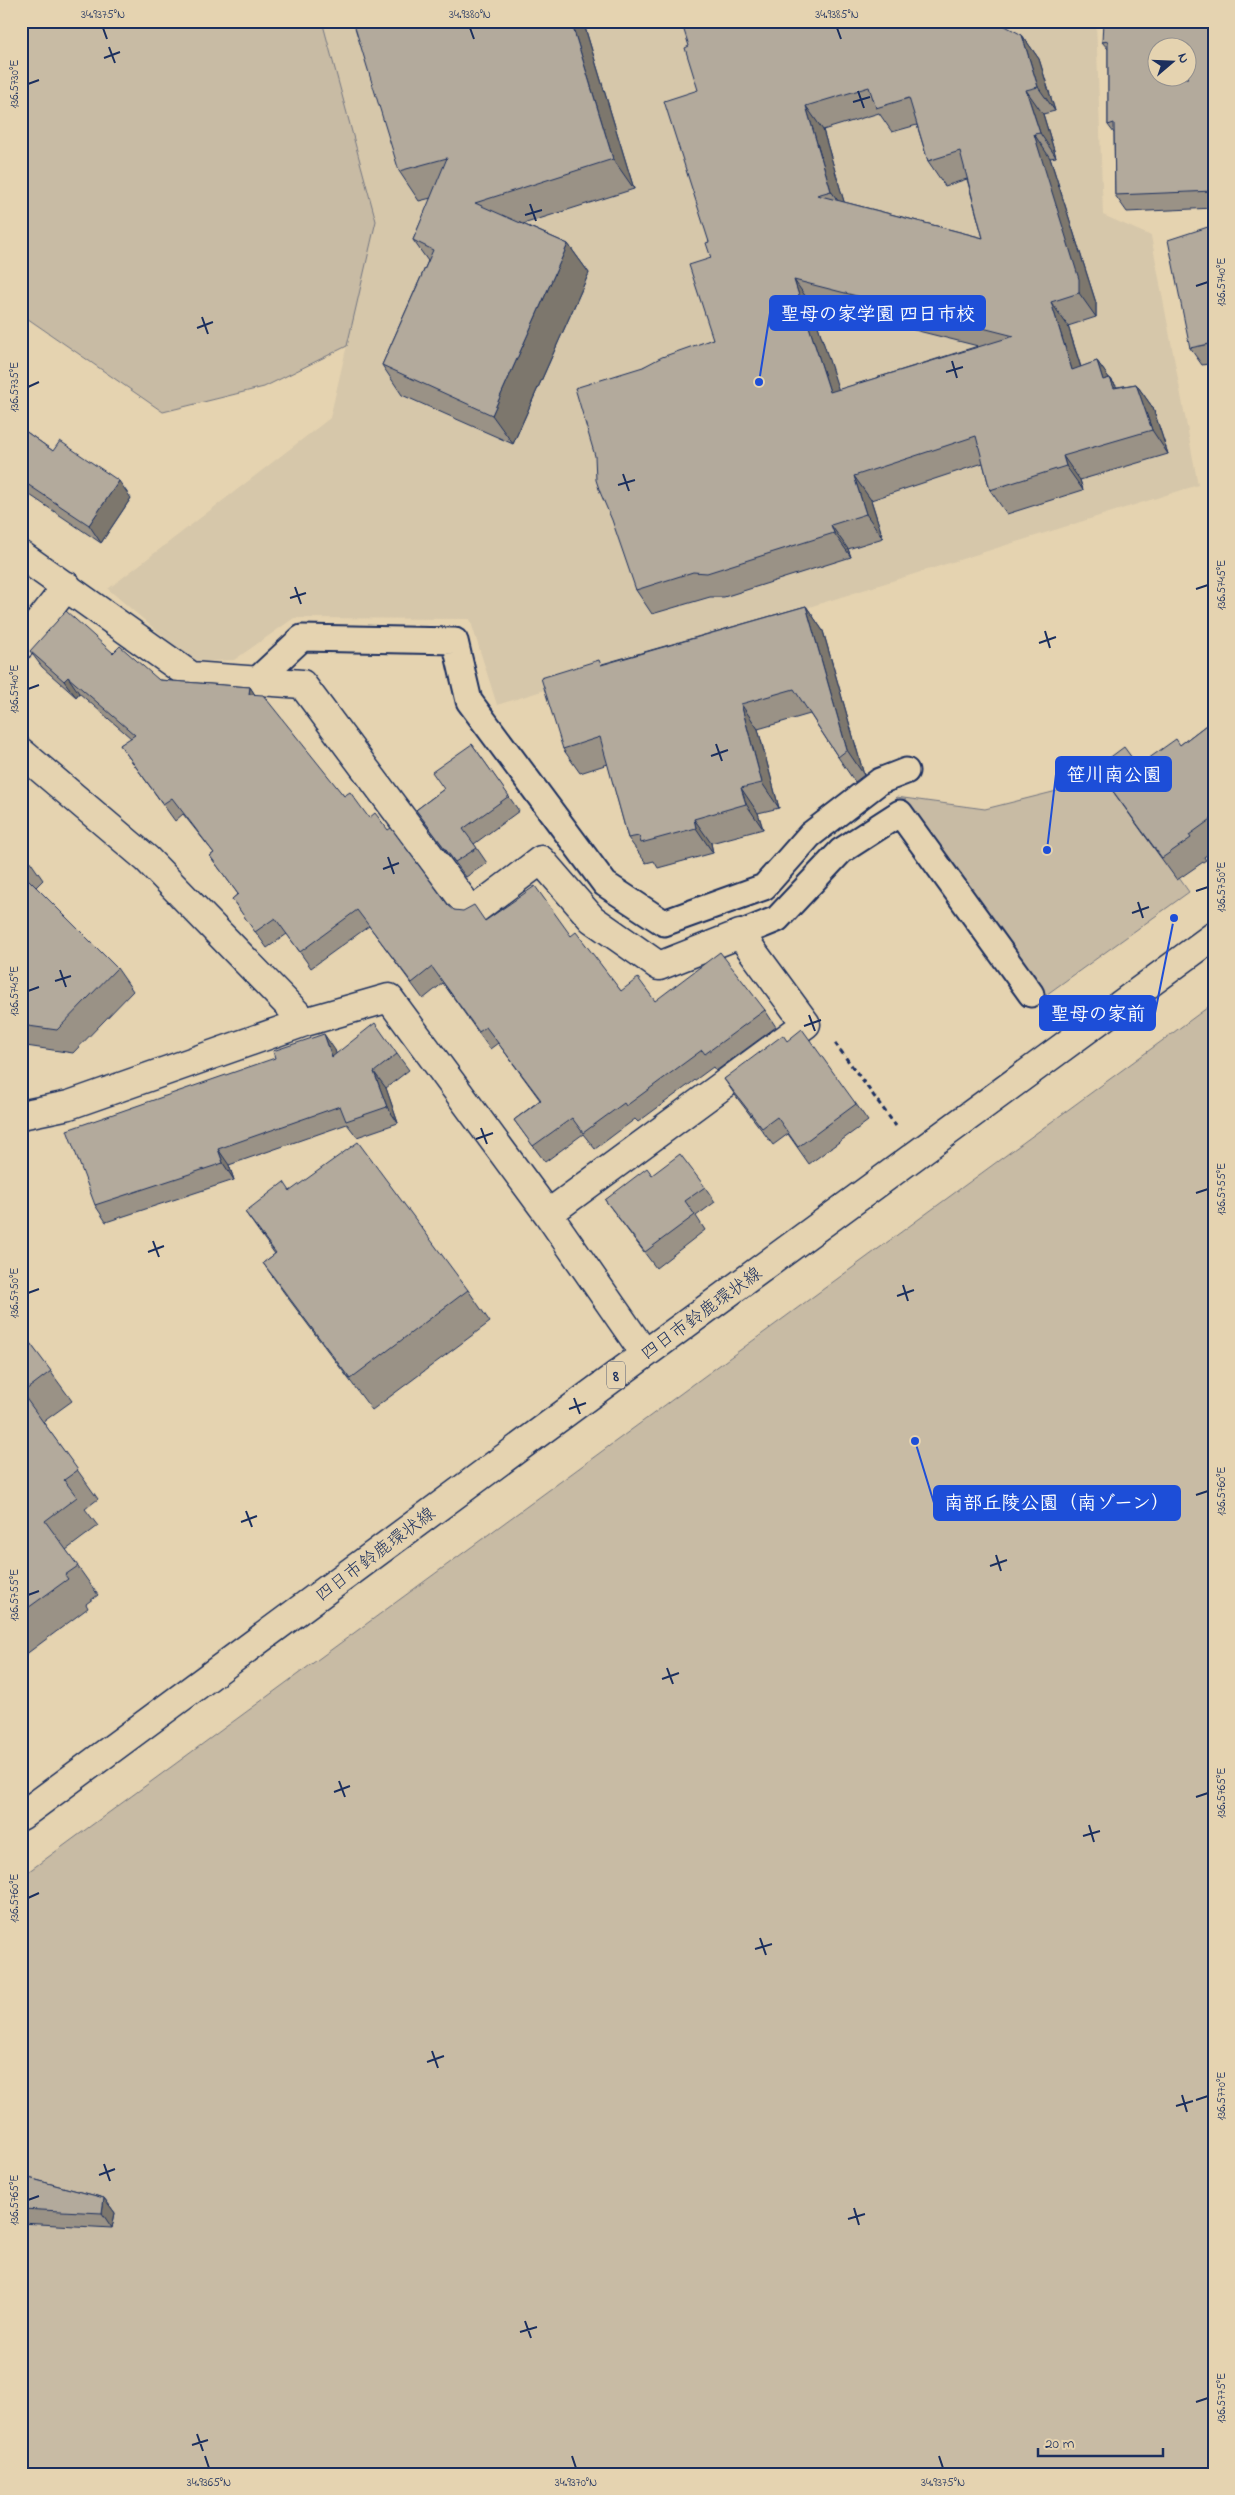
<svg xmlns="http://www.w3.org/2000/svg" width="1235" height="2495" font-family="'Indie Flower','Klee One',sans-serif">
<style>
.built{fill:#d6c7aa}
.green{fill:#c8bba4;stroke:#727581}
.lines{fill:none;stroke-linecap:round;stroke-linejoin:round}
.lane-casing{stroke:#1b2f5e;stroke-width:29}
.street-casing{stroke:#1b2f5e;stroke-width:31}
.primary-casing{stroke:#1b2f5e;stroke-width:31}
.path{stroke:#1b2f5e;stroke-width:3;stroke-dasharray:5 4;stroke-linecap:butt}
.lane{stroke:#e5d3b0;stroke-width:25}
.street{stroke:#e5d3b0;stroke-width:28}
.primary{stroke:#e5d3b0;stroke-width:28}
.wall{fill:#9a9286;stroke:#1b2f5e;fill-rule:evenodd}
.shaded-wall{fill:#7d776d;stroke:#1b2f5e}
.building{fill:#b3aa9c;stroke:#1b2f5e;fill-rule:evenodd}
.ticks{fill:none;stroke:#1b2f5e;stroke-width:2}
.labels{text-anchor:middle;stroke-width:4;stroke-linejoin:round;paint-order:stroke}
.shield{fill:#e5d3b0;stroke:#586077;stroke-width:1}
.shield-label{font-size:16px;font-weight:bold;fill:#1b2f5e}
.street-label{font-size:18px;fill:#1b2f5e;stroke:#e5d3b0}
.leader{fill:none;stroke:#1d4ed8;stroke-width:2}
.callout-dot{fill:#1d4ed8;stroke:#e5d3b0;stroke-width:2}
.callout{fill:#1d4ed8;stroke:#1d4ed8;stroke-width:2}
.callout-label{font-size:19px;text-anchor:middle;font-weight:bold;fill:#fff}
.neatline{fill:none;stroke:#1b2f5e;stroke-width:2}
.ticks-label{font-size:12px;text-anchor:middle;fill:#1b2f5e}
</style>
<rect width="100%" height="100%" fill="#e5d3b0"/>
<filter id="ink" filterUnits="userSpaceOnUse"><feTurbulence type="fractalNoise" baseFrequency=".02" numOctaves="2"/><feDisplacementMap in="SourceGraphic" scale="10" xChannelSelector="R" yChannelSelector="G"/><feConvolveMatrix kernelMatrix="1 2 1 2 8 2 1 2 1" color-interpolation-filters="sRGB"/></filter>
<g filter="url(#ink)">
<path class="built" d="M322,21H1096L1103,215L1151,236L1198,485L497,705L470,619L294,618L234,660L193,662L108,589L330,418L376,221Z"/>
<path class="green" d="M21,21H322L376,221L347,346L264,387L163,412L21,314Z
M1109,778L1189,892L1043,997L896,797L985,809Z
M1211,1005H1214V2474H21V1877Z"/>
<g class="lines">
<g class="lane-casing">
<path id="lane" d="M257,680L302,638L455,641L469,701L605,884L664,923L764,887L810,835L880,781L906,771
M740,934L777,919L841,851L900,813L1031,994"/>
</g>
<g class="street-casing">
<path id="street" d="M21,555L191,676L302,684L472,912L541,860L592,919L659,966L740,934L806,1024L548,1214
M21,645L67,586
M21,752L147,859L305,1022
M21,1115L69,1105L305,1022L389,998L548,1214L645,1354"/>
</g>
<g class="primary-casing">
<path id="primary" d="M21,1816L645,1354L1214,936"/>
</g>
<path class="path" d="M835,1043L896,1126"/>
<use href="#lane" class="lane"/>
<use href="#street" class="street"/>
<use href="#primary" class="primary"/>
</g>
<path class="wall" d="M583,21L634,189L523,224L568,244L589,273L513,444L402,395L382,365L428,261L413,240L431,198L419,201L399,171Z
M785,21L787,26L1022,35L1039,59L1055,111L1043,114L1056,157L1050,158L1096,303V317L1068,326L1081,367L1097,361L1109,378H1110L1117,387L1136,384L1153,408L1168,454L1080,480L1083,490L1007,514L990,490L983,463L871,500L883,538L848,549L851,557L724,597H710L652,614L636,590L643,367L713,339L711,258L709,242L698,90ZM879,113L892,132L917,125L928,161L945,186L967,179L983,238L844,202L823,130ZM811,304L978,346L838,390Z
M1214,21V208L1127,212L1115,195L1114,133L1108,125V49L1102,42Z
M1214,225V363L1202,365L1190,348Z
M21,428L53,451L131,498L101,543L21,489Z
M806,606L823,631L864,775L855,782L838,757L810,714L758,729L779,808L758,813L763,829L711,843L713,853L658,868L654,861L646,863L628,838L608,764L580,773L563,749L602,664Z
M30,651L113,653L159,680L250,687L255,695L344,796L369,818L388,830L448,905L454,910L485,921L571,936L621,991L655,1001L765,1010L776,1027L716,1071L713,1067L638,1122L635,1119L595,1149L583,1134L545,1162L514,1120L540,1100L498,1043L490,1049L443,983L423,999L369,926L311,968L287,934L267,948L232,899L238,894L210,856L214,853L183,814L175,821L120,745L131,738L79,693L76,697L42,667Z
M1214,719V850L1204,857L1206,860L1177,880L1096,768L1138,766L1180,745Z
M472,744L519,811L474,844L487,863L466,877L416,810L444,789Z
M21,851L27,857L43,880L36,887L117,968L133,991L73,1053L26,1046L21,1051Z
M787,1041L856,1104L868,1121L809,1164L788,1134L773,1145L735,1095L724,1079Z
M335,1050L336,1054H397L409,1070L386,1088L398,1123L357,1137L347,1124L229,1165L234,1180L106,1222L95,1205Z
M652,1175L705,1187L715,1202L696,1216L705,1230L656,1268L605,1200Z
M290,1191L468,1290L490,1322L372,1410L285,1294L263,1263L275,1254L245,1212Z
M21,1331L72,1401L43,1422L98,1499L85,1509L98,1526L66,1550L98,1595L86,1604L88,1608L21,1658Z
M21,2176L104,2198L115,2213L112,2228L21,2223Z"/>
<path class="shaded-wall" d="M571,21H583L634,189L613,159Z
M777,21H785L787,27L796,41Z
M1022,35L1039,59L1055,111L1038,87Z
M1026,90L1043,114L1056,157L1040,133Z
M806,106L823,130L848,215L831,191Z
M1034,134L1050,158L1096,303V317L1079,293Z
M568,244L589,273L513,444L492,415Z
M794,280L811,304L847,416L830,392Z
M1051,302L1068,326L1089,394L1072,370Z
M1097,361L1112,382L1110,378L1127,402L1103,380Z
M1136,384L1153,408L1168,454L1152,430Z
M1063,456L1080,480L1083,490L1066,466Z
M854,476L871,500L883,538L866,514Z
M119,481L131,498L101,543L89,525Z
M831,525L848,549L851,557L834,533Z
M806,606L823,631L864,775L847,750Z
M68,677L79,693L76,697L64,681Z
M250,687L261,704L249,694Z
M741,704L758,729L779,808L762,783Z
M741,788L758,813L763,829L746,804Z
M694,819L711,843L713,853L696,828Z
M324,1034L335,1050L343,1074L332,1057Z
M374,1072L386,1088L398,1123L387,1107Z
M218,1149L229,1165L234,1180L223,1163Z
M104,2198L115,2213L112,2228L102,2213Z"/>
<path class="building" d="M353,21H571L613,159L475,203L568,244L492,415L382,365L433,250L413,240L447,158L399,171Z
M681,21H781L783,27L801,21H996L1022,35L1038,87L1026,90L1040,133L1034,134L1079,279V293L1051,302L1072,370L1097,361L1103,380L1110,378L1114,388L1136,384L1152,430L1063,456L1066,466L990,490L976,436L854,476L866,514L831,525L834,533L707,573L693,572L636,590L612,520L600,492L596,480L595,456L575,388L643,367L662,357L713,339L689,265L711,258L706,243L709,242L664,101L698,90L685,48L689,46ZM869,87L876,108L909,98L928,161L960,151L983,238L817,195L831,191L806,106ZM794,280L1014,336L830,392Z
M1103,21H1214V191L1115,195L1114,123L1108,125V41L1102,42ZM1158,48H1188V78H1158Z
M1214,225V343L1190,348L1168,240Z
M21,428L53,451L60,441L119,481L89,525L21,480Z
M806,606L847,750L838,757L794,689L741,704L762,783L741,788L746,804L694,819L696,828L641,843L639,836L628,838L600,737L563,749L541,678L599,660L601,665Z
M66,611L113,653L120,646L159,680L250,687L249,694L263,695L344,796L350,792L369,818L375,813L388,830L391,828L448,905L454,910L463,911L474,905L485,921L535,886L571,936L576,932L621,991L638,978L655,1001L720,952L765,1010L705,1054L702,1050L626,1106L624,1103L583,1133L572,1118L533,1146L514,1120L541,1100L486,1027L479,1032L432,967L412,983L357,910L300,952L275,918L255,932L232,899L238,894L210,856L214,853L172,798L163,804L120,745L135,735L68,677L64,681L30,651Z
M1214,719V817L1189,835L1191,838L1162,858L1096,768L1124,747L1138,766L1176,739L1180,745Z
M472,744L509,796L463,829L477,848L455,862L416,810L444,789L432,772Z
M21,851L27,857L21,863Z
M21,872L117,968L57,1030L21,1025Z
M375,1023L397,1054L374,1072L387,1107L346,1121L340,1106L218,1149L223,1163L95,1205L67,1130L275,1058L273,1051L324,1034L332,1057Z
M802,1029L856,1104L798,1147L777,1117L762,1128L724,1079L783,1035L787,1041Z
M358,1142L468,1290L350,1379L263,1263L276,1253L245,1212L284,1182L290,1191Z
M680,1154L705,1187L685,1201L695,1215L645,1252L605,1200L647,1168L652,1175Z
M21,1331L51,1371L22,1393L78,1470L64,1480L77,1497L45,1521L78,1566L65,1575L68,1579L21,1613Z
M21,2176L104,2198L102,2213L21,2209Z"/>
</g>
<path class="ticks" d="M103,28L107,39M470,28L474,39M837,28L841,39M109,47L115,63M104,58L120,52M28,84L39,80M858,91L864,108M853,102L870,97M530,204L536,221M525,215L542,210M1196,286L1208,282M202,317L208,334M197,328L213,322M952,361L957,378M946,372L963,367M28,387L39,382M623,474L629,491M618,485L635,480M295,587L301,604M1196,589L1208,585M290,598L306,593M1045,631L1050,648M1039,643L1056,637M28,689L39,685M716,744L722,761M711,756L728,750M388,857L394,874M383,869L399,863M1196,891L1208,887M1138,902L1143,918M1132,913L1149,907M60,970L66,987M55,981L71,976M28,991L39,987M809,1015L815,1031M804,1026L821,1020M481,1128L487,1144M476,1139L493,1133M1196,1193L1208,1189M153,1241L159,1257M148,1252L164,1246M903,1285L908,1301M28,1293L39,1289M897,1296L914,1290M574,1398L580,1414M569,1409L586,1403M1196,1495L1208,1491M246,1511L252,1527M241,1522L257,1516M996,1555L1001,1571M990,1566L1007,1560M28,1595L39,1591M667,1668L673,1684M662,1679L679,1673M339,1781L345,1797M334,1792L350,1786M1196,1797L1208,1793M1089,1825L1094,1842M1083,1836L1100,1831M28,1898L39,1893M760,1938L766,1955M755,1949L772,1944M432,2051L438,2068M427,2062L444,2056M1182,2095L1187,2112M1196,2100L1208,2096M1176,2106L1193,2101M104,2164L110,2181M99,2175L115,2169M28,2200L39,2196M854,2208L859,2225M848,2219L865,2214M525,2321L531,2338M520,2332L537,2327M1196,2402L1208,2398M197,2434L203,2451M192,2445L208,2440M205,2456L209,2468M572,2456L576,2468M939,2456L943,2468"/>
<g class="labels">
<rect class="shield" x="607" y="1361.5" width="18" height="27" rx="4"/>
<g class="shield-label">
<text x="616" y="1381">8</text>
</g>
<g class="street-label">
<text transform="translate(701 1313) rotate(-36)" y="6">四日市鈴鹿環状線</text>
<text transform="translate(375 1554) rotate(-37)" y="6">四日市鈴鹿環状線</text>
</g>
</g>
<path class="leader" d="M759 382L770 313M1047 850L1056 774M1174 918L1155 1013M915 1441L934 1503"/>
<g class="callout-dot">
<circle cx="759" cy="382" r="5"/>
<circle cx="1047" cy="850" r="5"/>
<circle cx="1174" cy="918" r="5"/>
<circle cx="915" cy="1441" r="5"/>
</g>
<g class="callout">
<rect x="770" y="296" width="215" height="34" rx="5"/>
<rect x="1056" y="757" width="115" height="34" rx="5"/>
<rect x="1040" y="996" width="115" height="34" rx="5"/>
<rect x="934" y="1486" width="246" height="34" rx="5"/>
</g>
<g class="callout-label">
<text x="878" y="320">聖母の家学園 四日市校</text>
<text x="1114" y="781">笹川南公園</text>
<text x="1098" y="1020">聖母の家前</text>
<text x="1057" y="1509">南部丘陵公園（南ゾーン）</text>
</g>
<rect width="1235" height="2495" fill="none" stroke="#e5d3b0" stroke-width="55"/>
<g transform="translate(1172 62) rotate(71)"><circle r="24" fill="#e5d3b0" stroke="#94918f"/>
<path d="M0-4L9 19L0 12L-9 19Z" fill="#1b2f5e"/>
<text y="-8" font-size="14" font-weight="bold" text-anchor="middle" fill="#1b2f5e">N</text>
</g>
<path d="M1038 2448v8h125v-8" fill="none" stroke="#1b2f5e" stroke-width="2.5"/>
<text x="1045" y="2448" font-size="15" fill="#1b2f5e" stroke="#e5d3b0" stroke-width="4" paint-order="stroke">20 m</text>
<rect x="28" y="28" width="1180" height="2440" class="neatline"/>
<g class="ticks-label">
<text x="103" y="18">34.9375°N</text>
<text x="470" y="18">34.9380°N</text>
<text x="837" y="18">34.9385°N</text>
<text transform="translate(14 84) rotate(-90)" y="4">136.5730°E</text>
<text transform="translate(1221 282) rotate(-90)" y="4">136.5740°E</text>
<text transform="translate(14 387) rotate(-90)" y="4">136.5735°E</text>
<text transform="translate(1221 585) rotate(-90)" y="4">136.5745°E</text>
<text transform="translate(14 689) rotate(-90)" y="4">136.5740°E</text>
<text transform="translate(1221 887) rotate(-90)" y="4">136.5750°E</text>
<text transform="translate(14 991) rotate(-90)" y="4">136.5745°E</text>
<text transform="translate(1221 1189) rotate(-90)" y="4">136.5755°E</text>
<text transform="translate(14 1293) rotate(-90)" y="4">136.5750°E</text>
<text transform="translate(1221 1491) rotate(-90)" y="4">136.5760°E</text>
<text transform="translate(14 1595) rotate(-90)" y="4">136.5755°E</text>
<text transform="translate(1221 1793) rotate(-90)" y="4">136.5765°E</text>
<text transform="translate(14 1898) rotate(-90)" y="4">136.5760°E</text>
<text transform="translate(1221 2096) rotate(-90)" y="4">136.5770°E</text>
<text transform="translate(14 2200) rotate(-90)" y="4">136.5765°E</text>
<text transform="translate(1221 2398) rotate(-90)" y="4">136.5775°E</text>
<text x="209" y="2486">34.9365°N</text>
<text x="576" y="2486">34.9370°N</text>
<text x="943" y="2486">34.9375°N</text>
</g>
</svg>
